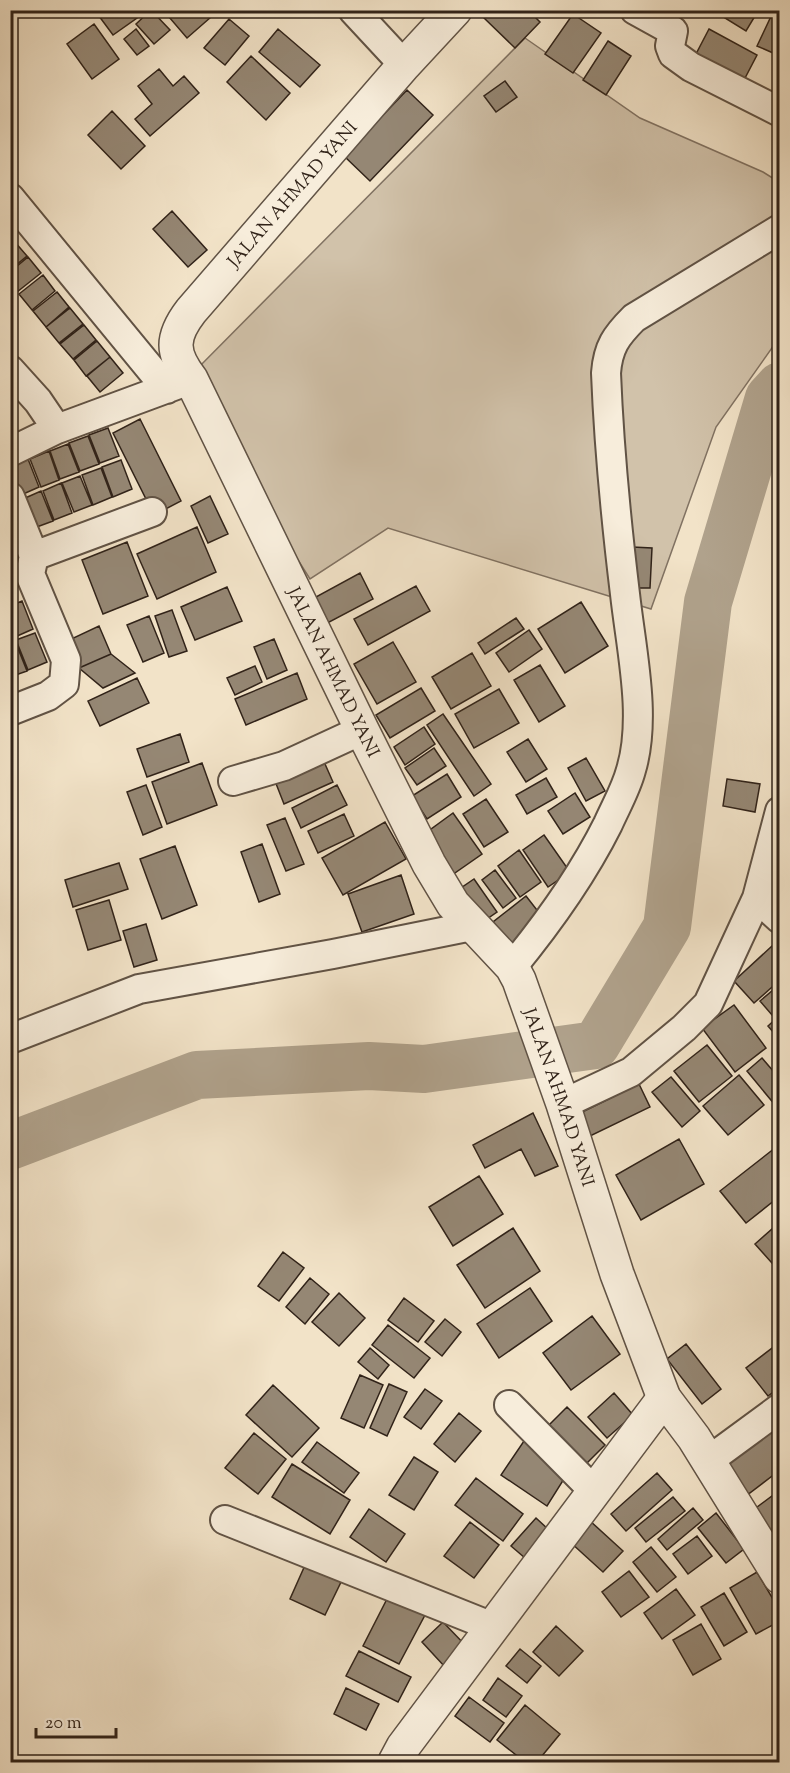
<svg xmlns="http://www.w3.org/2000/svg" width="790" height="1773" font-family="'Sorts Mill Goudy',serif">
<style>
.green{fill:#d1c2aa;stroke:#817262;stroke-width:1.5}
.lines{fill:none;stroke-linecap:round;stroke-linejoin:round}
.river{stroke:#b0a28c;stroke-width:48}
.building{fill:#958774;stroke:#312319;stroke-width:1.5}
.minor-casing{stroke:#615345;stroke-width:32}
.tertiary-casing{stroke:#615345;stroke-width:36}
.minor{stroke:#f7eddb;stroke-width:28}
.tertiary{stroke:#f7eddb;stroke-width:33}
.labels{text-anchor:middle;stroke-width:5;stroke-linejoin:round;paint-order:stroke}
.street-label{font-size:18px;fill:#312319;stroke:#f7eddb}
</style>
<rect width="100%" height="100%" fill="#f2e3c8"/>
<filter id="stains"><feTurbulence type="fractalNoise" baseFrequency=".00333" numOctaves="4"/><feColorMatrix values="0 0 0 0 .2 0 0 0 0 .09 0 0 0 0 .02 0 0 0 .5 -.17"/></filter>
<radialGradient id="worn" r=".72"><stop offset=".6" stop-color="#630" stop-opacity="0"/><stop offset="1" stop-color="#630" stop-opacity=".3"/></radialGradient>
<path class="green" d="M525,38L640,118L763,172L779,182V338L716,427L651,609L388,528L310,579L185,381Z"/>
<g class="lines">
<path class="river" d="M10,1146L197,1075L369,1066L424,1069L596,1045L667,927L708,602L769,398L780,386"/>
</g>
<path class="building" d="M98,10H132L137,18L113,35L96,12Z
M151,10L170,30L154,44L136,24Z
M163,10H219L187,38Z
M491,10H528L540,22L515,48L484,18Z
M712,10H756L758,11L746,31Z
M774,10H780V56L757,46Z
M573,14L601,33L573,73L545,54Z
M229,19L249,36L225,65L204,48Z
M94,24L119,59L92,79L67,44Z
M136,29L149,46L137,55L124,39Z
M278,29L320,65L300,87L259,52Z
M709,29L757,55L744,80L696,54Z
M608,41L631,56L606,95L583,80Z
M251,56L290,93L266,120L227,82Z
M159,69L173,86L184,76L199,93L150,136L135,119L152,104L138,86Z
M505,81L517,97L496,112L484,96Z
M407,90L433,115L370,181L344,156Z
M112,111L145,146L121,169L88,135Z
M172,211L207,250L188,267L153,229Z
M14,241L27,256L10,270V244Z
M28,257L41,273L17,292L10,283V272Z
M43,275L55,291L32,310L19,294Z
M57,292L69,307L46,327L33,311Z
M70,308L83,324L59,343L46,327Z
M84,325L96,340L73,359L60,344Z
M97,341L110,357L86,376L74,360Z
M110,357L123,373L100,392L87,376Z
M140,419L181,501L154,515L113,433Z
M108,428L119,456L100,463L89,435Z
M88,436L99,464L80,471L69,443Z
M68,444L79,472L60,479L50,451Z
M49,451L59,480L41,487L30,459Z
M28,459L39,487L21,495L10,467Z
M121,460L132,489L113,497L102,467Z
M101,468L112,497L93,505L82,475Z
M80,476L92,505L74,512L62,483Z
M61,483L72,513L54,520L43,491Z
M41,491L53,521L34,528L23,499Z
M210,496L228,534L208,543L191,506Z
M197,527L216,572L157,599L137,554Z
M127,542L148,596L103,614L82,560Z
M632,547L652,548L650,588H631Z
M360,573L373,599L316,629L303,604Z
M416,586L430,611L368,645L354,619Z
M227,587L242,621L195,640L181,607Z
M22,601L33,629L15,637L10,625V606Z
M581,602L608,646L565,673L538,629Z
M172,610L187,651L169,657L155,616Z
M149,616L164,653L143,662L127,625Z
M516,618L524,629L485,654L478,643Z
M99,626L111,654L79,668L67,641Z
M529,630L542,649L509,672L496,653Z
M35,633L47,662L28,670L16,640Z
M274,639L287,670L267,679L254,647Z
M15,641L27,671L10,677V643Z
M393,642L416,682L377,704L354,664Z
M472,653L491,686L451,709L432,677Z
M111,654L135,673L103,688L79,668Z
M540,665L565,706L539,722L514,680Z
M255,666L262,682L235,695L227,678Z
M297,673L307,699L246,725L235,699Z
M137,678L149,703L100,726L88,701Z
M421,688L435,711L390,738L376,715Z
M499,689L519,723L474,748L455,714Z
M443,714L491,784L474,796L427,725Z
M424,727L435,744L405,765L394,747Z
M180,734L189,762L147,777L137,749Z
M528,739L547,769L526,782L507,752Z
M434,748L446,766L417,785L405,768Z
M321,755L333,782L284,804L273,776Z
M586,758L605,791L586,801L568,768Z
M202,763L217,805L167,824L152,782Z
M447,774L461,797L427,819L412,796Z
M546,778L557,797L527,814L516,795Z
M727,779L760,784L755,812L723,806Z
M146,785L162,827L143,835L127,792Z
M337,785L347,805L301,828L292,808Z
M575,793L590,817L563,834L548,811Z
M486,799L508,832L484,847L463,814Z
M453,813L482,854L452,875L423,835Z
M344,814L354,836L318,853L308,831Z
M285,818L304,864L286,871L267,825Z
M385,822L406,859L343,895L322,858Z
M544,835L570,872L548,887L523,850Z
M262,844L280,894L259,902L241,852Z
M175,846L197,905L162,919L140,859Z
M519,850L541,882L520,897L498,866Z
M119,863L128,889L73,907L65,880Z
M495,870L516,898L503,908L482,880Z
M401,875L414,914L362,932L348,894Z
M474,879L497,912L481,923L458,890Z
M526,896L544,919L511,945L493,922Z
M109,900L121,940L88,950L76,910Z
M146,924L157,960L134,967L123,931Z
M772,946L780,954V980L754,1003L734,981Z
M779,985L780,1008L772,1015L760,1001Z
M734,1005L766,1048L735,1072L702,1028Z
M780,1015V1040L768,1026Z
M707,1045L732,1076L699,1102L674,1071Z
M762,1058L780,1079V1101L775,1105L747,1071Z
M739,1075L764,1105L728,1135L703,1106Z
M671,1077L700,1111L682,1127L652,1092Z
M639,1084L650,1107L588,1137L578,1114Z
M533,1113L558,1166L535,1176L521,1149L485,1168L473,1145Z
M679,1139L704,1184L641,1220L616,1175Z
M775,1148L780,1154V1196L746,1223L720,1191Z
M479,1176L503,1214L453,1246L429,1207Z
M780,1222V1272L755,1244Z
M513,1228L540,1271L485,1308L457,1265Z
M283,1252L304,1268L279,1301L258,1286Z
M310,1278L329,1294L305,1324L286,1307Z
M530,1288L552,1321L499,1358L477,1324Z
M339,1293L365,1318L339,1346L312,1322Z
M404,1298L434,1321L418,1342L388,1320Z
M592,1316L620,1354L571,1390L543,1353Z
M445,1319L461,1332L442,1356L425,1342Z
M388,1325L430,1358L414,1378L372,1345Z
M780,1342V1387L768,1396L746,1368Z
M686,1344L721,1389L702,1404L667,1359Z
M370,1348L389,1365L378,1379L358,1362Z
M360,1375L383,1385L364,1428L341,1418Z
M389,1384L407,1392L387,1436L370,1428Z
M273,1385L319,1428L292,1457L246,1415Z
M425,1389L442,1401L421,1429L404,1417Z
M614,1393L633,1415L607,1438L588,1417Z
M567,1407L605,1445L583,1467L545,1429Z
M459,1413L481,1431L455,1462L434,1444Z
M773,1421L780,1430V1470L742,1499L716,1465Z
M254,1433L286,1459L258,1494L225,1468Z
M524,1441L569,1471L547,1506L501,1475Z
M317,1442L359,1473L344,1493L302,1462Z
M414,1457L438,1472L414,1510L389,1495Z
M292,1464L350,1500L330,1534L272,1497Z
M657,1473L672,1490L626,1531L611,1514Z
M476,1478L523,1514L503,1541L455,1505Z
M780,1490V1546L749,1513Z
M673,1497L685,1511L646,1542L635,1528Z
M693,1508L703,1520L667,1550L658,1539Z
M369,1509L405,1534L386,1562L350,1537Z
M716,1513L744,1549L726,1563L698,1528Z
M536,1518L549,1530L525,1558L511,1546Z
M589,1520L623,1551L603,1572L570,1542Z
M470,1522L499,1545L474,1578L444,1556Z
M697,1536L712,1556L688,1574L673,1554Z
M651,1547L676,1577L657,1592L633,1562Z
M306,1563L342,1580L325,1615L290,1599Z
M629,1571L649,1597L621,1617L602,1592Z
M757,1572L780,1611V1621L756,1634L730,1588Z
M676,1589L695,1615L662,1639L644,1613Z
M724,1593L747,1632L724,1646L701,1607Z
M388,1597L425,1615L399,1664L363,1646Z
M443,1622L467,1647L445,1667L422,1642Z
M701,1624L721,1659L693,1675L673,1640Z
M556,1626L583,1651L559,1676L533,1652Z
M520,1649L541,1666L527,1683L506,1666Z
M359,1651L411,1677L398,1702L346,1676Z
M498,1678L522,1696L506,1717L483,1700Z
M346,1688L379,1704L366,1730L334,1714Z
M469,1697L504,1723L490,1742L455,1716Z
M525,1705L560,1734L537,1762H525L497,1740Z"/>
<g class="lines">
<g class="minor-casing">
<path id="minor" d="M353,10L404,65
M635,10L673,31L670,46L673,54L691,67L780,112
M10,198L167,389
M10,370L38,401L57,429
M10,452L57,429L184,382
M10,497L34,556L30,574L66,660L64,684L48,696L10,711
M34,556L152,512
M233,781L284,766L362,730
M757,898L780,919
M512,967C549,922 582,876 608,824C616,806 626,789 631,770C647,717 631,649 625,594C616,520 609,448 606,373C608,347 616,336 634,318L780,229
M10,1039L139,989L333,954L472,926
M563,1104L631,1072L684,1028L708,1004L757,898L780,811
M509,1405L593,1490
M708,1461L780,1408
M225,1520L493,1627"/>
</g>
<g class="tertiary-casing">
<g id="tertiary">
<path id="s1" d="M455,10L404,65L191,311C171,337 171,353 191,379L362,730L429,864L453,904L512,967L519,980L563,1104L617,1274L664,1398L694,1438L780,1577"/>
<path d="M395,1762L403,1747L664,1398"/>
</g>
</g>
<use href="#minor" class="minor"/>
<use href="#tertiary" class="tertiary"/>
</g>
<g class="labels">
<g class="street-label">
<text transform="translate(292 194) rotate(-49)" y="6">JALAN AHMAD YANI</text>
<text dy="6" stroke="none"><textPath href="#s1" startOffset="802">JALAN AHMAD YANI</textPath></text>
<text dy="6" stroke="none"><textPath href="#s1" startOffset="1288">JALAN AHMAD YANI</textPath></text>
</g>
</g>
<rect width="790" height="1773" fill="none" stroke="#f2e3c8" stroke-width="36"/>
<rect x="12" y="12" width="766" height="1749" fill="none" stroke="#312319" stroke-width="3"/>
<rect x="18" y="18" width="754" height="1737" fill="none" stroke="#312319" stroke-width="1.5"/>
<path d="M36 1728v9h80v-9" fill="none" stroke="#312319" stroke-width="3"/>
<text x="45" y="1728" font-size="18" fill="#312319" stroke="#f7eddb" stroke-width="4.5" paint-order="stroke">20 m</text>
<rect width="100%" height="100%" filter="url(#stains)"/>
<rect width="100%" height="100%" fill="url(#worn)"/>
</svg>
